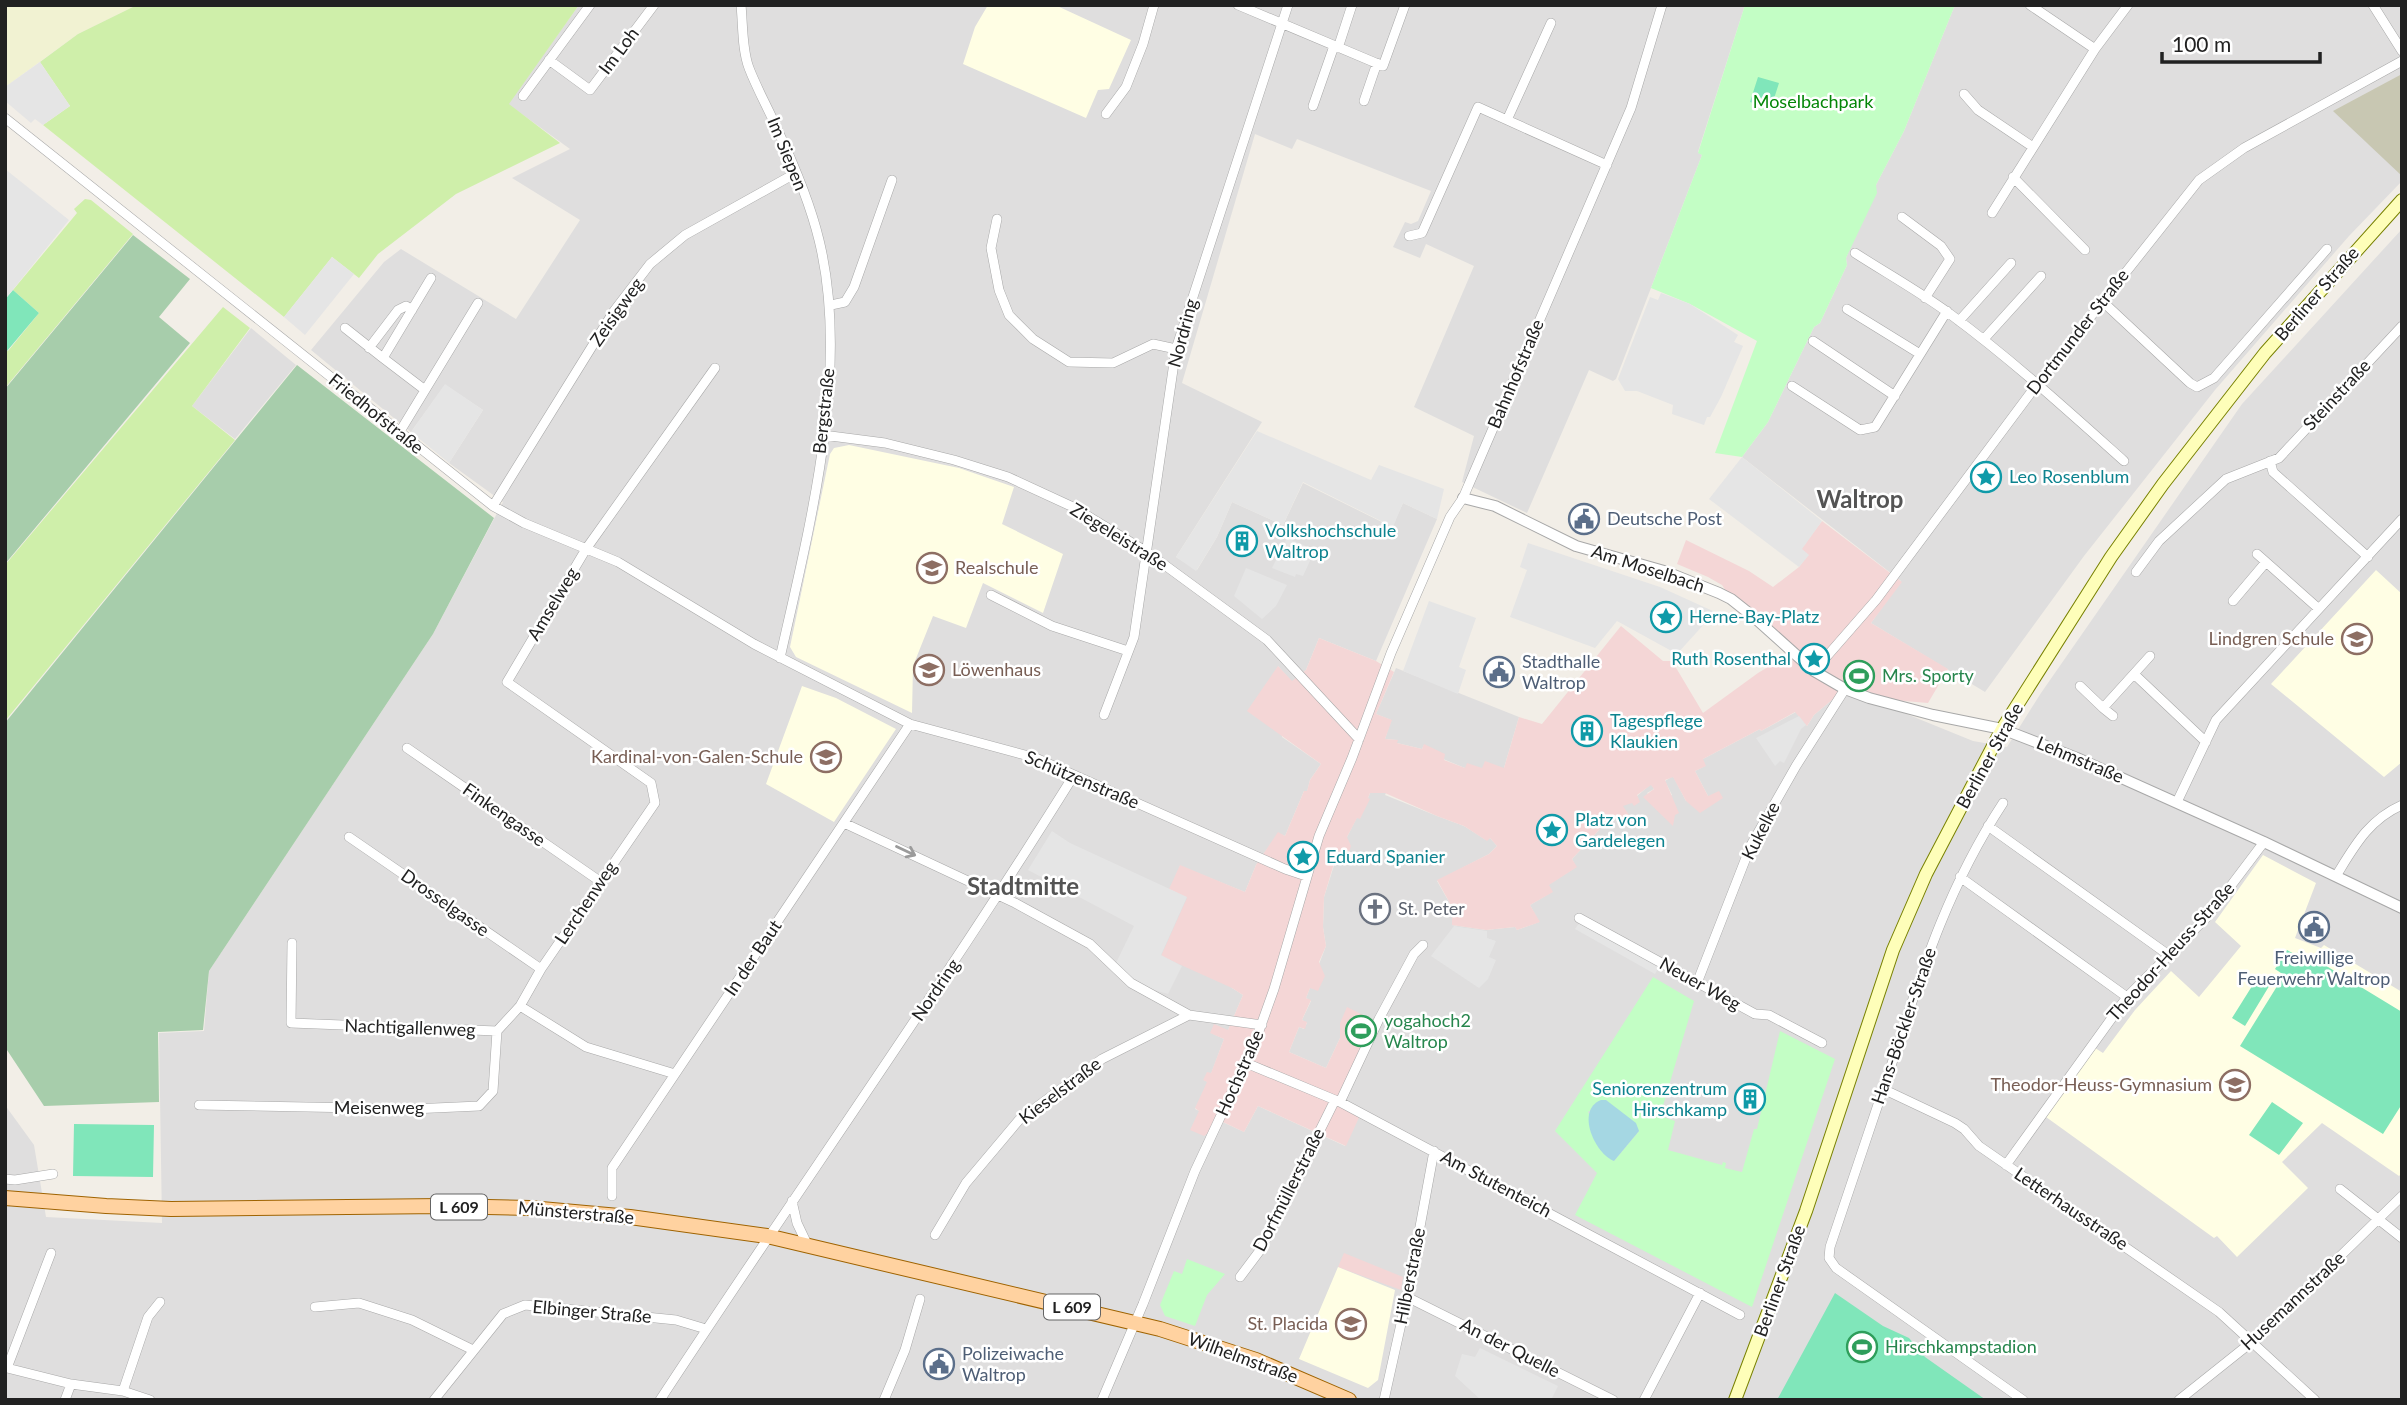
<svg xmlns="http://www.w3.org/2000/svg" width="2407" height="1405" font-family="Lato,sans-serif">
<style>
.residential{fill:#dfdede}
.commercial{fill:#f4d6d6}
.education{fill:#fffee4}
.construction{fill:#c8c7b2}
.farmland{fill:#f1f2d2}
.grass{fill:#cfefaa}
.cemetery{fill:#a7cdab}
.park{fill:#c3fec5;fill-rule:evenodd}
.pitch{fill:#80e6ba}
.parking{fill:#e5e5e5}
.water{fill:#a5d7e3}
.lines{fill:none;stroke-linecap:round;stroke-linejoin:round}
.minor-casing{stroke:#a8a8a8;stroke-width:10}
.tertiary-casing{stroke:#a8a8a8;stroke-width:12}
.secondary-casing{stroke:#788100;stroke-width:14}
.primary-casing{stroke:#9f6300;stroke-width:16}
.minor{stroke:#fff;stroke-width:9}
.tertiary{stroke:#fff;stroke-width:10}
.secondary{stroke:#fefeb9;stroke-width:12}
.primary{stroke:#ffd2a0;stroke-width:14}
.oneway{stroke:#9b9b9b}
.labels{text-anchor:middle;stroke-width:5;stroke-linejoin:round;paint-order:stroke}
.shield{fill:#fff;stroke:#646464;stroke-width:2}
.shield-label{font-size:16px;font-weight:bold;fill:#212121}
.street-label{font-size:18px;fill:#212121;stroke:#fff}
.park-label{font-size:18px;fill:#048608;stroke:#fff}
.culture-label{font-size:18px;fill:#0d838f;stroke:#fff;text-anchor:start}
.service-label{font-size:18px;fill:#4e5e75;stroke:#fff;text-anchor:start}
.education-label{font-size:18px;fill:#785e54;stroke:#fff;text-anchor:end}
.leisure-label{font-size:18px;fill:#27864d;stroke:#fff;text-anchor:start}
.worship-label{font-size:18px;fill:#5b616d;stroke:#fff;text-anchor:start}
.district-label{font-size:24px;font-weight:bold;fill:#545454;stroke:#fff}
</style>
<rect width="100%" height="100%" fill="#f2eee7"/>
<path class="residential" d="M579,5H1745L1698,152L1702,155L1616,379L1613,381L1589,370L1527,513L1462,482L1474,436L1414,407L1474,266L1426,244L1420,258L1393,247L1405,222L1411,224L1418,221L1431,191L1297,139L1292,149L1255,134L1182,383L1262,422L1176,557L1197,570L1217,537L1232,502L1283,525L1303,483L1392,527L1403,503L1437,519L1376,661L1319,638L1306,670L1292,682L1278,666L1282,737L1321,764L1310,780L1307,792L1304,791L1285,836L1278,833L1256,865L1245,892L1180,866L1170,890L1187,897L1232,988L1243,995L1228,1030L1211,1033L1224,1039L1211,1074L1204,1080L1208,1082L1195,1109L1244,1132L1258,1106L1345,1146L1338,1099L1375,1021L1340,1023V1038L1326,1068L1289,1052L1299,1027L1304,1029L1307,1023L1302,1020L1311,1001L1306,998L1326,946L1323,927L1324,897L1336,859L1342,862L1346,860L1347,837L1357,817L1360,818L1370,793H1386L1385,795L1437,816L1464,826L1486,840L1490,838L1497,846L1489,854L1437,881L1452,907V925L1486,930L1515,927L1517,930L1539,922L1530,905L1552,892L1548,885L1576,867L1572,859L1612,816L1629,815L1621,805L1637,796L1651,784L1654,789L1647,793L1674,820L1670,796L1672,795L1665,781L1673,776L1686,801L1708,796L1695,771L1705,766L1702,758L1703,759L1760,729L1761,731L1796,712L1807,726L1814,715L1845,689L1973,741L2007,747L2041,693L2242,404L2402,229V1400H5V1105L34,1145L46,1217L162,1223L159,1033L204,1031L209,971L433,634L503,502L449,463L483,410L445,385L411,432L311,350L384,262L401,249L516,319L580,220L512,178L570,149L508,104Z
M1955,5H2402V181L2349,236L2215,390L2084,556L1985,692L1871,623L1901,581L1742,457L1768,422L1814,327L1820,323L1847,265L1846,258L1876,185L1904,131Z
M251,328L296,365L235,439L192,406Z
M1396,668L1519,717L1504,768H1465L1443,759L1424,745L1422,749L1397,743V740L1385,739L1391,720L1376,714Z"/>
<path class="commercial" d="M1822,521L1902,582L1871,623L1948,669L1928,703L1869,698L1845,689L1814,715L1807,726L1795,712L1761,731L1760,729L1703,759L1706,766L1695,771L1708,796L1719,791L1723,798L1700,813L1686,801L1673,777L1665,780L1679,813L1675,815L1673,826L1643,797L1654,789L1651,785L1637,795L1640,802L1634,806L1632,803L1623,806L1629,815L1624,821L1617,814L1614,817L1612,816L1572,859L1577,867L1549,885L1553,892L1530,905L1540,922L1517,930L1515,927L1486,930L1452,925V907L1437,880L1489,854L1497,846L1490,838L1487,841L1464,826L1437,816L1385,793H1370L1368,798L1370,799L1360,819L1357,818L1347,837L1351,846L1346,861L1343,863L1335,860L1324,897L1323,927L1326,946L1319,962L1325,976L1318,991L1310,988L1306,998L1311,1000L1302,1020L1307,1022L1305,1029L1299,1027L1289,1052L1326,1068L1340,1038V1023L1347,1007L1375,1021L1338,1098L1362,1111L1346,1146L1258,1106L1244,1132L1223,1122L1204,1136L1190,1130L1199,1111L1195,1108L1207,1082L1203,1080L1207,1072L1211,1073L1224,1039L1210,1033L1214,1024L1228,1030L1243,995L1232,988L1161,956L1187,898L1169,889L1180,865L1245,892L1256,865L1278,832L1285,836L1304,791H1307L1310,780L1321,764L1247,711L1278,666L1292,681L1306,670L1319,638L1376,661L1394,672L1376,714L1392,720L1385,739L1398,740L1397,743L1422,749L1424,744L1445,754L1444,760L1465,768L1467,763L1482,768L1485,761L1504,768L1519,717L1542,724L1621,626L1663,661H1672L1703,713L1758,673L1791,653L1731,599L1722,585L1708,577L1677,564L1686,540L1749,571L1773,587L1799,567L1808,555L1801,549Z
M1344,1253L1403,1277L1401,1290L1338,1267Z"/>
<path class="education" d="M988,5H1055L1131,40L1109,89L1098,90L1086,118L963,64L975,27Z
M849,445L959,468L1014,487L1002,524L1063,554L1043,613L983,583L966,628L933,616L913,666L912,713L796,657L790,647L830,454L834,448Z
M2376,570L2402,594V762L2384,777L2271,684Z
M802,686L836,698L896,729L834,822L766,784Z
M2263,855L2316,883L2295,938L2321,948L2324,945L2402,992V1173L2399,1176L2322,1123L2282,1162L2308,1188L2237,1257L2217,1236L2214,1238L2046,1117L2095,1048L2103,1053L2135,1010L2171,971L2199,997L2241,946L2215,922Z
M1338,1267L1395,1290L1378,1380L1368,1388L1299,1359Z"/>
<path class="construction" d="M2402,74V176L2333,111Z"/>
<path class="farmland" d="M5,5H137L78,34L5,87Z"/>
<path class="grass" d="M137,5H579L509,104L560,143L456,194L378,254L359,278L332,257L284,317L43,125L70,106L40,62L78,34Z
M85,199L91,200L133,234L5,388V350L8,351L39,313L13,290L77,213L74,209Z
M223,307L250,328L192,406L235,440L5,721V565Z"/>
<path class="cemetery" d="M133,235L190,279L159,317L190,343L5,564V389Z
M297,365L494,518L433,634L209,971L203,1030L158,1032L159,1102L44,1106L5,1047V723Z"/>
<path class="park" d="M1745,5H1955L1904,131L1876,185L1877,193L1846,258L1847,265L1820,323L1814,327L1768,422L1742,457L1715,453L1757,341L1690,304L1651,288L1702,155L1698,153Z
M1653,977L1694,1001L1660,1116L1675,1121L1668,1150L1722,1165L1723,1162L1726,1163L1725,1168L1742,1172L1754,1129H1757L1780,1031L1835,1059L1752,1307L1575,1215L1597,1173L1555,1131ZM1606,1100L1639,1131L1614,1161L1588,1112Z
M1187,1259L1225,1274L1207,1295L1195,1326L1165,1316L1160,1305L1174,1271L1182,1274Z"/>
<path class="pitch" d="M1758,77L1779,83L1771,108L1750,102Z
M13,290L39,313L7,351L5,349V296L7,297Z
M2287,950L2296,955L2299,951L2305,953L2402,1012V1104L2383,1134L2240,1046L2284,975L2275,969Z
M2259,975L2271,983L2245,1026L2232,1018Z
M2272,1102L2303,1123L2279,1155L2249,1135Z
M74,1124L154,1125L153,1177L73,1176Z
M1835,1293L1883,1326L1909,1338L1925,1357L1986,1400H1777Z"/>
<path class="parking" d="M40,62L70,106L43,125L35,119L31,123L5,101V87Z
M5,169L69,220L7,297L5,296Z
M332,257L354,274L305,335L284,317Z
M1661,293L1690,304L1738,335L1734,342L1743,346L1721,397L1710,417H1707L1704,425L1672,414L1673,405L1637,391H1625L1618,379L1650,297L1658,300Z
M445,384L483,410L449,463L411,432Z
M1257,431L1371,480L1379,465L1444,489L1437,519L1403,503L1393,527L1303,482L1283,525L1232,502L1217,537L1196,571L1176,557Z
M1742,457L1822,521L1802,549L1809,555L1799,567L1709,499Z
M1287,538L1315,550L1303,576L1296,574L1295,577L1272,568Z
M1528,543L1660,587L1715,612L1677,654L1617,621L1595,648L1510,617L1527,570L1520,567Z
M1246,568L1287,585L1276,606L1262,619L1234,596Z
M1429,601L1476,618L1459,667L1466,670L1458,694L1403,671Z
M1799,716L1806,725L1801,729L1784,763L1780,761L1775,766L1756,738Z
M1052,831L1070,843L1187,897L1161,955L1182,966L1168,994L1131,983L1116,963L1134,926L1028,870Z
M1582,919L1661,963L1655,974L1575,929Z
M1454,926L1487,931V938L1496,941L1489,957L1496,960L1488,979L1479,988L1431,956Z
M1480,1348L1558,1386L1551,1400H1481L1455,1376L1462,1354L1475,1357Z"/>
<path class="water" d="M1601,1100H1606L1636,1123L1639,1131L1614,1161C1595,1154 1575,1110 1601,1100Z"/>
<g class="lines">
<g class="minor-casing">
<path id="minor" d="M741,5C743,25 742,50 749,68C757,89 769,110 778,131C794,165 810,203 819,240C851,370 809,529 780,658
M1238,5L1383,66L1405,5
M2030,5L2095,49
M2373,5L2402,51
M1551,23L1507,120L1607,165
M1338,48L1352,5
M549,60L590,90L654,5
M1964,94L1978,110L2033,147
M523,96L590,5
M1364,101L1377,63
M1313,106L1334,46
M1106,114L1126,87L1143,44L1154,5
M5,118L493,506L524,523L618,562L754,644L910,724L1036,758L1285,869L1306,876
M2013,177L2085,250
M1992,213L2095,49L2128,5
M1902,217L1941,246L1950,259L1925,298
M997,219L991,248L999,290L1009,315L1033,339L1069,362L1113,363L1153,344L1176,349
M1409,236L1422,233L1478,107L1507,120
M1855,253C1886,273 1920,292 1950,314C2011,359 2067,410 2124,461
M2102,301L2190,383L2197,387L2214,378L2327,249
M831,305L845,302L854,287L892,180
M1847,309L1920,354
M1959,321L2011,263
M345,328L383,358
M1984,339L2041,276
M1813,341L1895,396
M369,348L398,310L406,306L412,310
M1792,386L1860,430L1875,427L1947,311
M425,390L383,358L431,278
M399,433L478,303
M823,435L885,443L954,460L1008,477L1073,507L1147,552L1267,640L1359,739
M2270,461L2273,472L2368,557
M493,506L614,311L650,264L685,235L796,173
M2257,554L2319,609
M2136,572L2159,541L2226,479L2279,458L2402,326
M991,595L1052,626L1128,651
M2233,601L2266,562
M1814,671L1876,600L2038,383L2199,180L2244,148L2402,61
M2134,674L2206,742
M2080,686L2103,708L2150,656
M2103,708L2113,716
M1104,715L1134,637L1176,349L1288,5
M407,748L601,882
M2177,802L2216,720L2402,519
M2003,803C1950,884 1924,963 1895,1054C1873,1118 1852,1183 1830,1247L1829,1258L1836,1268L2023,1400
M844,823L1015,903L1090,944L1131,983L1189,1015L1262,1025
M1988,826L2170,956
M349,837L541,969
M2336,876C2354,847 2368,820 2402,805
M1960,877L2127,997
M1579,918L1755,1014L1769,1015L1822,1043
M292,943L291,1023L497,1031
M1697,983L1751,845L1796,766L1845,689
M520,1006L586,1047L675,1074
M497,1031L520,1006L541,969L655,803L651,783L507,682L586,549L715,368
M1246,1063L1340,1102L1740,1315
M1883,1089L1955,1123L1964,1129L1979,1146L2219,1312L2315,1400
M1340,1102L1379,1019L1414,954L1423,945
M199,1105L412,1109L479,1106L493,1091L497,1031
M2006,1165L2127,997L2208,916L2264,842
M5,1179L15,1180L53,1174
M2340,1189L2402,1238
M612,1196V1168L910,724
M792,1201L797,1223L808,1246
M935,1235L966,1183L1019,1120L1102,1059L1189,1015
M51,1253L7,1368L71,1384
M1240,1277L1261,1249L1335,1100
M1407,1297L1613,1400
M315,1307L359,1303L412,1320L473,1350
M123,1391L148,1317L160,1302
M65,1400L71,1384L123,1391L150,1400
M434,1400L503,1314L525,1305L676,1320L706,1329
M660,1400C797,1191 942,987 1074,775
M884,1400L905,1350L920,1299
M1102,1400L1143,1304L1195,1171L1254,1045L1274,989L1319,836L1352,758L1391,653L1450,517L1463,498L1631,108L1662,5
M1384,1400L1407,1297L1434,1151
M1644,1400L1700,1293
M2179,1400L2253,1341L2402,1196"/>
</g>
<g class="tertiary-casing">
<path id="tertiary" d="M1463,498L1495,506L1576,546L1664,571L1719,593L1731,599L1755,618L1814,671L1845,689L1869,698L1933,715L2002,729L2077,758L2264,842L2402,908"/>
</g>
<g class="secondary-casing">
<path id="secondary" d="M1735,1400L1806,1211L1893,950L1926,874L2002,729L2111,557L2163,484L2265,353L2402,200"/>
</g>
<g class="primary-casing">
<path id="primary" d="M5,1198L106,1206L171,1209L442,1206L530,1208L630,1217L767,1236L1160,1329L1256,1360L1349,1400"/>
</g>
<use href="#minor" class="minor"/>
<use href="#tertiary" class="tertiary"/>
<use href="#secondary" class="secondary"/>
<use href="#primary" class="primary"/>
</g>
<defs><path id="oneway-shaft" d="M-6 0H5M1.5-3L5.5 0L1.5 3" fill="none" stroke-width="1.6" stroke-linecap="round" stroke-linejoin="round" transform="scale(1.75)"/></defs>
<use class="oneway" href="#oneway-shaft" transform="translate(906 851) rotate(25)"/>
<defs>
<g id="sight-ring" transform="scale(1.575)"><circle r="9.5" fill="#fff" stroke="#0f9aa8" stroke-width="1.5"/><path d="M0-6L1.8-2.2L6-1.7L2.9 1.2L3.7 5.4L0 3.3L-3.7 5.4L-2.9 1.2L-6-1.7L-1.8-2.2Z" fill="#0f9aa8"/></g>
<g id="civic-ring" transform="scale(1.575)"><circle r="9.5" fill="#fff" stroke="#5c6f8a" stroke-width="1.5"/><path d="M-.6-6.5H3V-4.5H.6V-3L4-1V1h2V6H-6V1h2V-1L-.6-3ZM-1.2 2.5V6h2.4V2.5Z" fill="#5c6f8a"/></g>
<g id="building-ring" transform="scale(1.575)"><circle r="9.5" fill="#fff" stroke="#0f9aa8" stroke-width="1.5"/><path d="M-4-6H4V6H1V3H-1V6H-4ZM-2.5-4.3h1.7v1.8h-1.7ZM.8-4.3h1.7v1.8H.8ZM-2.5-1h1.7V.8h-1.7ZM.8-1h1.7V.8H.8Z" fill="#0f9aa8"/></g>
<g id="school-ring" transform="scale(1.575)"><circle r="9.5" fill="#fff" stroke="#8d6e63" stroke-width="1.5"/><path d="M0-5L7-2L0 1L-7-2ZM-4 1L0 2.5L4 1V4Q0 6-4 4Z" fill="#8d6e63"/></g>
<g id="stadium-ring" transform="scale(1.575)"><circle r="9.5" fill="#fff" stroke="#2e9e5b" stroke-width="1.5"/><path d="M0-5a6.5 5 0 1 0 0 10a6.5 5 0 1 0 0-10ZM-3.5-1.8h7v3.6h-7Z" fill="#2e9e5b"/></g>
<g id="church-ring" transform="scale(1.575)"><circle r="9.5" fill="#fff" stroke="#6b7280" stroke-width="1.5"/><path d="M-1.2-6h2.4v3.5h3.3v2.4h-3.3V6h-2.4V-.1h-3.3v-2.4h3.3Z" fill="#6b7280"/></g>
</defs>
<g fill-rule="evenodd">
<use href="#sight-ring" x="1986" y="477"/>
<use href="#civic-ring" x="1584" y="519"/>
<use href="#building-ring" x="1242" y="541"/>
<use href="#school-ring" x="932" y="568"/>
<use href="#sight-ring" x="1666" y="617"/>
<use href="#school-ring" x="2357" y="639"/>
<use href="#sight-ring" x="1814" y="659"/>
<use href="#school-ring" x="929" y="670"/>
<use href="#civic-ring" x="1499" y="672"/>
<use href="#stadium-ring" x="1859" y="676"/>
<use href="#building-ring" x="1587" y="731"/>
<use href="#school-ring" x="826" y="757"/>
<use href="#sight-ring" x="1552" y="830"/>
<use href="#sight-ring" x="1303" y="857"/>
<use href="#church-ring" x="1375" y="909"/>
<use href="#civic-ring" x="2314" y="927"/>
<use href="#stadium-ring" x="1361" y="1031"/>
<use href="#school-ring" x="2235" y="1085"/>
<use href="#building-ring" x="1750" y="1099"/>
<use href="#school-ring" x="1351" y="1324"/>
<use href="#stadium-ring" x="1862" y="1347"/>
<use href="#civic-ring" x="939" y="1364"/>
</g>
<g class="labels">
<g class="shield">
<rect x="431" y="1194.5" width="56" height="25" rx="5"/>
<rect x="1044" y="1294.5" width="56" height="25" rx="5"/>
</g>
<g class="shield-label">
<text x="459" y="1213">L 609</text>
<text x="1072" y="1313">L 609</text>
</g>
<g class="street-label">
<text transform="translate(619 51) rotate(-53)" y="6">Im Loh</text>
<text transform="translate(787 154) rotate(68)" y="6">Im Siepen</text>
<text transform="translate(2317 294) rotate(-49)" y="6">Berliner Straße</text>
<text transform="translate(617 312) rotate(-55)" y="6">Zeisigweg</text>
<text transform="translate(2078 332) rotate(-52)" y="6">Dortmunder Straße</text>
<text transform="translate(1183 333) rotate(-75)" y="6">Nordring</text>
<text transform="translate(1516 374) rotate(-67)" y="6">Bahnhofstraße</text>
<text transform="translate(2337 395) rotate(-47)" y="6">Steinstraße</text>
<text transform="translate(824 411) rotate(-84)" y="6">Bergstraße</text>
<text transform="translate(376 414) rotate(39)" y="6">Friedhofstraße</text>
<text transform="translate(1119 537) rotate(32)" y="6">Ziegeleistraße</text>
<text transform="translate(1648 569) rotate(18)" y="6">Am Moselbach</text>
<text transform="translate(553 604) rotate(-59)" y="6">Amselweg</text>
<text transform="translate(1990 756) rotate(-61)" y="6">Berliner Straße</text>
<text transform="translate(2080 760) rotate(23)" y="6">Lehmstraße</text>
<text transform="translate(1082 780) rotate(23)" y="6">Schützenstraße</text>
<text transform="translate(504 815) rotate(35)" y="6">Finkengasse</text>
<text transform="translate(1761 831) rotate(-63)" y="6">Kukelke</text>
<text transform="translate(445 903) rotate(35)" y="6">Drosselgasse</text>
<text transform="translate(586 903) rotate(-56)" y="6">Lerchenweg</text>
<text transform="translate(2171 952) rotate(-48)" y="6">Theodor-Heuss-Straße</text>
<text transform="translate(753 958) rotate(-56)" y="6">In der Baut</text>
<text transform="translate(1700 984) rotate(29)" y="6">Neuer Weg</text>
<text transform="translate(936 990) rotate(-56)" y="6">Nordring</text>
<text transform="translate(1904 1026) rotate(-71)" y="6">Hans-Böckler-Straße</text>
<text transform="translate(410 1028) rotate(2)" y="6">Nachtigallenweg</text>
<text transform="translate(1240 1073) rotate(-66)" y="6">Hochstraße</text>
<text transform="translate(1060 1091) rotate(-37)" y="6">Kieselstraße</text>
<text x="379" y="1114">Meisenweg</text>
<text transform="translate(1496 1184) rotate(28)" y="6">Am Stutenteich</text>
<text transform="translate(1289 1190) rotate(-63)" y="6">Dorfmüllerstraße</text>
<text transform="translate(2071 1209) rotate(34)" y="6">Letterhausstraße</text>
<text transform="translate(576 1213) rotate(5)" y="6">Münsterstraße</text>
<text transform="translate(1410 1276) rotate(-79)" y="6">Hilberstraße</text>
<text transform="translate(1780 1281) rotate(-70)" y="6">Berliner Straße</text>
<text transform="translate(2293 1301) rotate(-43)" y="6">Husemannstraße</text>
<text transform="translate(592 1312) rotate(5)" y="6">Elbinger Straße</text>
<text transform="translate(1510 1348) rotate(27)" y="6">An der Quelle</text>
<text transform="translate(1243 1358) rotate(20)" y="6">Wilhelmstraße</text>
</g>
<g class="park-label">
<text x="1813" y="108">Moselbachpark</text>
</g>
<g class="culture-label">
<text x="2009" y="483">Leo Rosenblum</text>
<text x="1265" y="537">Volkshochschule<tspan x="1265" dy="21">Waltrop</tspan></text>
<text x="1689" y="623">Herne-Bay-Platz</text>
<text x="1791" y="665" text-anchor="end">Ruth Rosenthal</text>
<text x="1610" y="727">Tagespflege<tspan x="1610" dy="21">Klaukien</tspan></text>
<text x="1575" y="826">Platz von<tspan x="1575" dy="21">Gardelegen</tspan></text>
<text x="1326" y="863">Eduard Spanier</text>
<text x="1727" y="1095" text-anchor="end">Seniorenzentrum<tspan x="1727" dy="21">Hirschkamp</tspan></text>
</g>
<g class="service-label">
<text x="1607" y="525">Deutsche Post</text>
<text x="1522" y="668">Stadthalle<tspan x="1522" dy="21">Waltrop</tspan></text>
<text x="2314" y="964" text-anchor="middle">Freiwillige<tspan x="2314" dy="21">Feuerwehr Waltrop</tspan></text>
<text x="962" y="1360">Polizeiwache<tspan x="962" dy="21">Waltrop</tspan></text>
</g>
<g class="education-label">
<text x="955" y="574" text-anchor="start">Realschule</text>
<text x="2334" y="645">Lindgren Schule</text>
<text x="952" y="676" text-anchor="start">Löwenhaus</text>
<text x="803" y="763">Kardinal-von-Galen-Schule</text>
<text x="2212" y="1091">Theodor-Heuss-Gymnasium</text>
<text x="1328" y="1330">St. Placida</text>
</g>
<g class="leisure-label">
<text x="1882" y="682">Mrs. Sporty</text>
<text x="1384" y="1027">yogahoch2<tspan x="1384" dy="21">Waltrop</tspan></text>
<text x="1885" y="1353">Hirschkampstadion</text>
</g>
<g class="worship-label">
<text x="1398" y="915">St. Peter</text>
</g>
<g class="district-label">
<text x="1860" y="508">Waltrop</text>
<text x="1023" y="895">Stadtmitte</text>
</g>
</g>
<rect width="2407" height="1405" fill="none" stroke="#212121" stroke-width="14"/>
<path d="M2162 52v10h158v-10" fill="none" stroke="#212121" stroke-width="3.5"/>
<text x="2172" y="52" font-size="21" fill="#212121" stroke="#ffffff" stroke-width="5" paint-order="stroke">100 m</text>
</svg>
